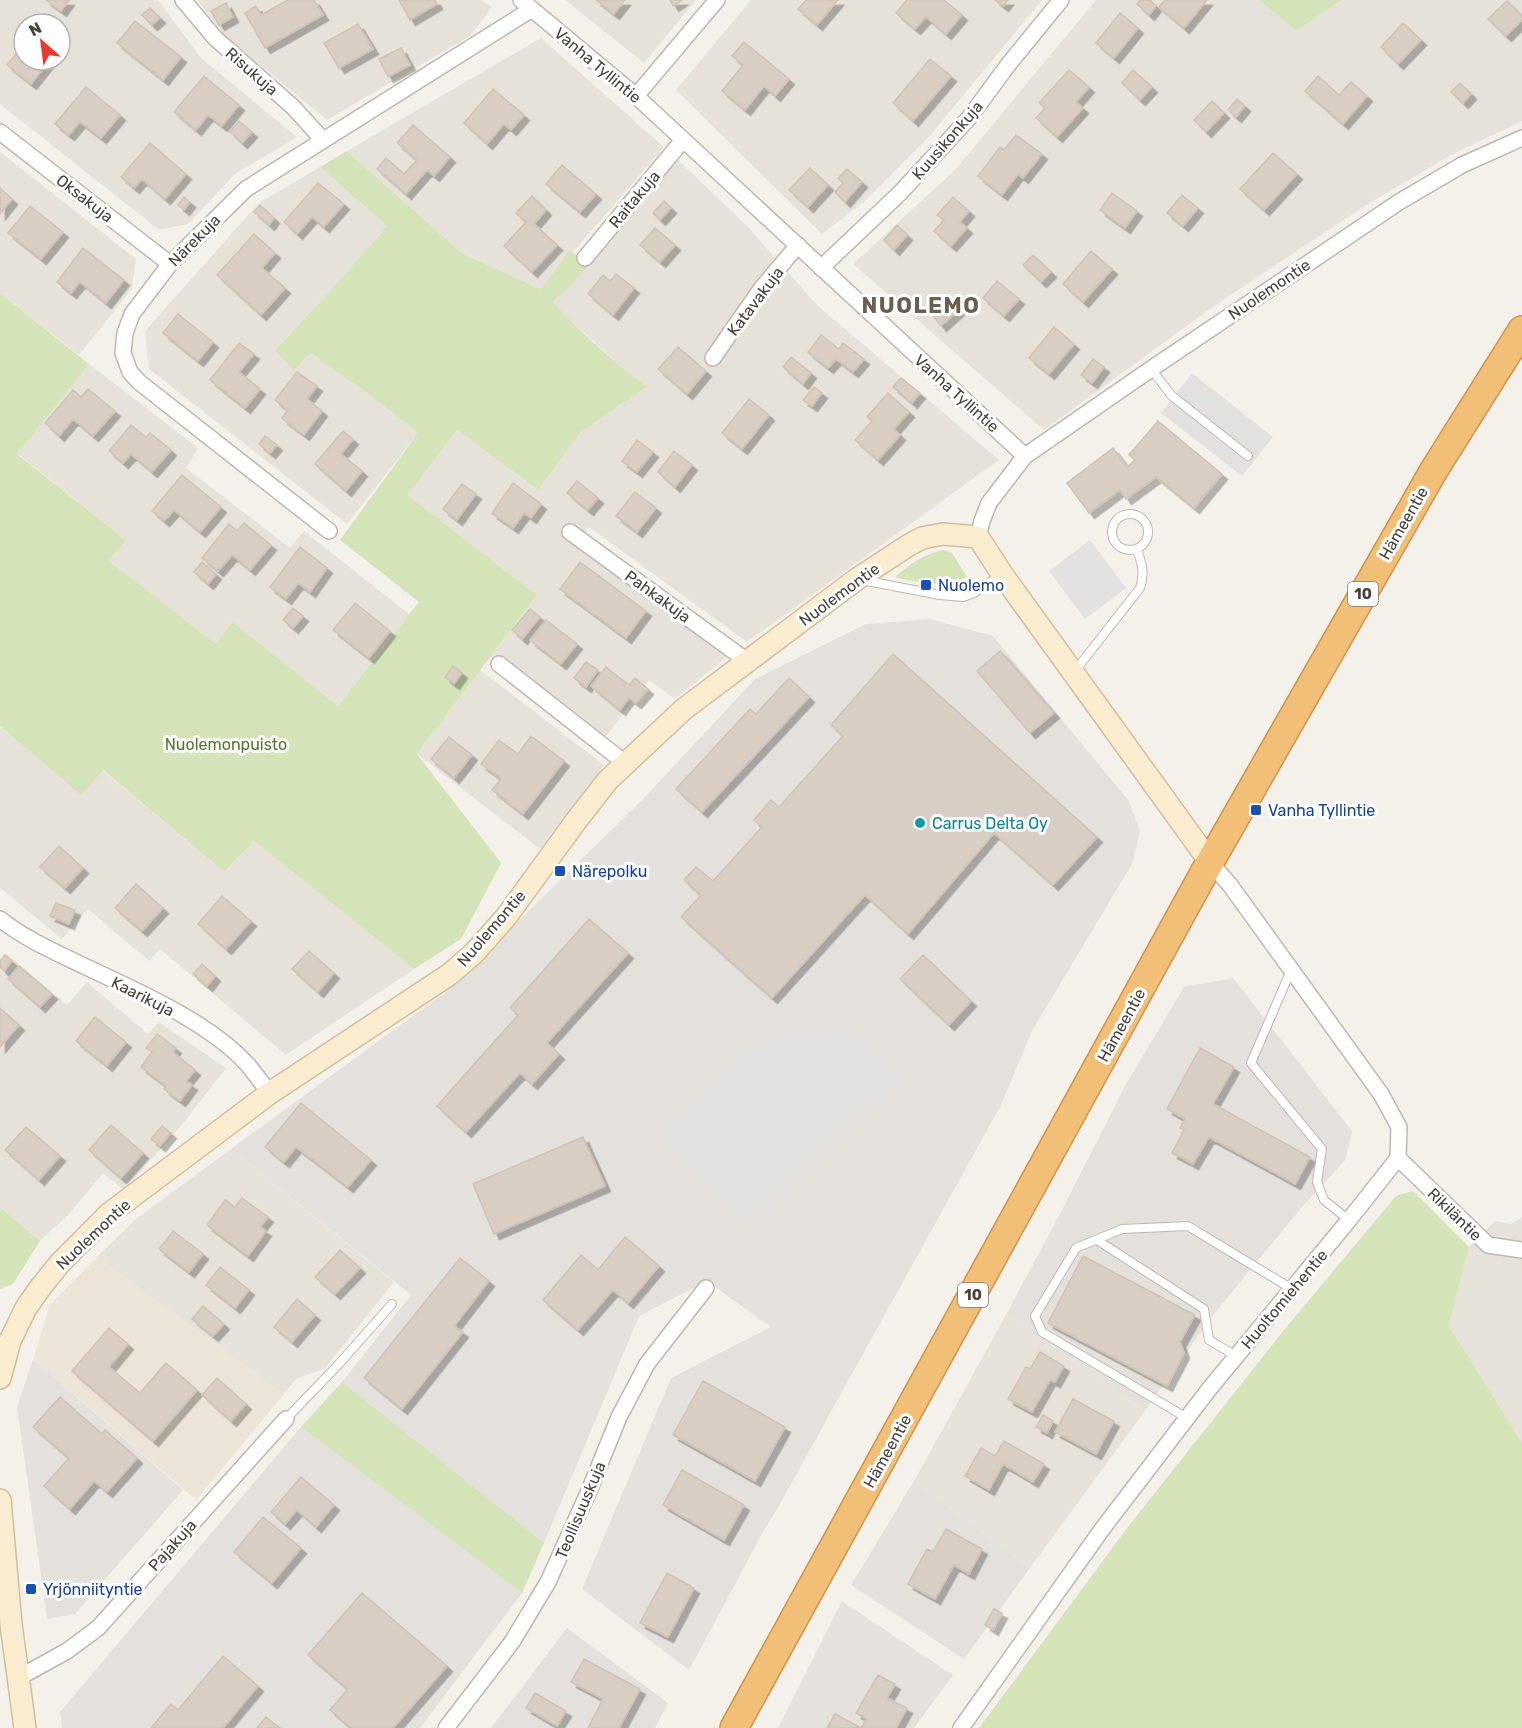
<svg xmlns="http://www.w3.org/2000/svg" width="1522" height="1728" font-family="Rubik,sans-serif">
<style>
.residential{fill:#e7e2d9;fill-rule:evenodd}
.industrial{fill:#e4e0dc}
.education{fill:#ece4d6}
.green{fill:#d4e4b8}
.parking{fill:#e3e1df}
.building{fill:#d8cec4;stroke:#cfc3b5;stroke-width:1.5;filter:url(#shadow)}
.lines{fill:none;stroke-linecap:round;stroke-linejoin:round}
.lane-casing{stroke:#bfb7ae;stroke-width:10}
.street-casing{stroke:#bfb7ae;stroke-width:18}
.secondary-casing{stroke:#cfbf9e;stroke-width:24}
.highway-casing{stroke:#d09349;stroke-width:30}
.lane{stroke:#fff;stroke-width:8}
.street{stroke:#fff;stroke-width:15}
.secondary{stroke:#faeccf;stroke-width:21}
.highway{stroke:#f1bf78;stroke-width:27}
.transit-dot{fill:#1a4fb4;stroke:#fff;stroke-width:2}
.culture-dot{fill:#0f9aa8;stroke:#fff;stroke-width:2}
.labels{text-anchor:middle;stroke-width:6;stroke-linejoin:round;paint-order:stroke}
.shield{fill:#fff;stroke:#7f7a74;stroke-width:1.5}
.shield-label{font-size:15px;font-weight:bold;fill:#484139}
.street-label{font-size:16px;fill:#484139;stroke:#fff}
.transit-label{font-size:16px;fill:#164399;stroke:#fff;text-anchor:start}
.park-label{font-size:16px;fill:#507531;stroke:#fff}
.culture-label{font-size:16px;fill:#0d838f;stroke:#fff;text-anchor:start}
.district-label{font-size:22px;font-weight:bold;letter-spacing:1.5px;fill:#6a5e51;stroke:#fff}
</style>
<defs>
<filter id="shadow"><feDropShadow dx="5.5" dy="5.5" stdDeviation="0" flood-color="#0004"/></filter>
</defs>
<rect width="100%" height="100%" fill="#f4f1eb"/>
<path class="residential" d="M0,0H158L201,58L297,137L235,174L188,224L159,230L0,104ZM24,24H60V60H24Z
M197,0H481L492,7L470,36L327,120L225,36Z
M565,0H696L644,63Z
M751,0H1042L928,138L865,201L822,234L676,90Z
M1096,0H1259L1296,31L1342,0H1522V121L1453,154L1371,202L1214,306L1044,430L853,264L956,169Z
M541,38L664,147L541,289L463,254L347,151Z
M0,152L136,259L132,289L79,355L0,293Z
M677,159L747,226L817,305L999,460L747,642L589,527L576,544L729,655L675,699L649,680L603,740L492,655L537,595L406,495L457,430L538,490L582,431L646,388L567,318L553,302Z
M320,167L387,226L332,289L275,350L310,353L363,390L418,433L347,524L149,369L145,331L259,203Z
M89,364L198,448L186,468L290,548L304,531L410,615L338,706L232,623L216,644L160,601L109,561L126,540L17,453Z
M480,670L604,765L540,849L417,754Z
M0,726L81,794L102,770L224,872L254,841L414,969L286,1055L160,949L149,961L88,909L62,939L0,888Z
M6,953L67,1005L87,982L148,1034L159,1022L226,1068L180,1127L124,1190L103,1173L68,1215L40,1241L0,1207V960Z
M231,1149L394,1282L325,1368L296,1379L284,1394L97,1257L137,1218Z
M1522,1217V1443H1521L1449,1326L1469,1247L1495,1221L1511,1224Z
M1007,1313L1145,1411L1030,1568L914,1481Z"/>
<path class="industrial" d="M930,619L993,636L1128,800L1140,831L1132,864L1032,1031L1001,1105L777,1509L763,1532L689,1670L582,1589L671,1378L771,1327L707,1281L639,1316L544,1543L342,1382L411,1295L231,1149L447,991L646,796L755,679L866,624Z
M1233,978L1352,1131L1346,1159L1303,1206L1213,1315L1145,1411L1007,1313L1062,1210L1126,1084L1184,987Z
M33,1359L183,1490L75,1614L47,1619L17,1407Z
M301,1427L522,1593L420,1728H62L60,1712Z
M914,1481L1030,1568L964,1659L851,1585Z
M842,1601L953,1675L914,1728H778Z
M567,1628L668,1703L655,1728H491Z"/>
<path class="education" d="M97,1257L284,1394L196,1500L33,1359L50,1305Z"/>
<path class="green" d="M1259,0H1342L1296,31Z
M347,151L463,254L541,289L570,250L589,265L553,302C581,334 614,361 647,387L582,431L538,490L457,430L407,495L537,595L417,754L501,863L461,939L414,969L254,841L224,872L103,770L81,795L0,726V293L89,364L17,454L126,540L109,561L216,644L232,622L338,706L419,602L340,540L418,433L363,390L310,353L294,370L275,350L332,289L387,226L320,167Z
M944,550L952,553L967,577C947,588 916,583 895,577C910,564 925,553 944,550Z
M1413,1191L1469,1247L1449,1326L1522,1443V1728H979L1127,1528L1284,1330L1396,1196Z
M0,1207L40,1241L13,1284L0,1289Z
M342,1382L544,1543L522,1593L301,1427Z"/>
<path class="parking" d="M1192,373L1273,437L1242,476L1161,413Z
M1090,540L1126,588L1085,619L1049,571Z
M855,1029L902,1077L748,1226L656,1131L745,1044Z"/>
<path class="building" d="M46,0H69L61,11Z
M288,0H314L323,15L265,48L245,13L256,6L261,15Z
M399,0H435L437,4L410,20Z
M596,0H625L614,14Z
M670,0H682L673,6Z
M806,0H838L817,25L798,9Z
M907,0H944L962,15L946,34L926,17L915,29L896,13Z
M995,0H1008L1003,6Z
M1140,0H1150L1156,6L1149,15L1137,4Z
M1165,0H1207L1184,28L1159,7Z
M1507,1L1522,16V20L1506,36L1488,19Z
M226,3L233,17L219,25L211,11Z
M150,8L160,18L152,25L142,15Z
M1120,13L1138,28L1114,58L1096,43Z
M135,21L181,57L163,80L117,43Z
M1403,23L1421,40L1398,64L1381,47Z
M358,24L373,49L339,68L324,43Z
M744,42L789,79L775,96L764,86L745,110L722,91L743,65L732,56Z
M24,44V60H50L31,84L7,65Z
M401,48L410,65L388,77L379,59Z
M930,59L951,76L913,121L893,103Z
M1069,70L1089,87L1076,102L1083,108L1057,137L1036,118L1045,108L1039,103Z
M1133,70L1152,87L1140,100L1122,83Z
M204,76L239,105L222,126L208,115L196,130L174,112Z
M1318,76L1339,95L1351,82L1367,96L1343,124L1305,91Z
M1460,83L1471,94L1463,103L1451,92Z
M86,87L120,115L101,138L80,122L69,135L55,124Z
M493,89L524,115L511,130L504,124L487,144L464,123Z
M1237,99L1245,106L1236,117L1228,110Z
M1212,101L1224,113L1206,132L1194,120Z
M239,121L252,132L242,143L230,132Z
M413,125L450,157L434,176L427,170L406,194L377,169L386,158L404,174L417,160L397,143Z
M1016,135L1042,154L1023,178L1018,174L1002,195L978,176L1000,147L1004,150Z
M150,143L186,174L165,199L142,179L134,188L121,177Z
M1273,153L1297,174L1264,210L1240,189Z
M562,165L596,194L580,212L546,184Z
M810,168L828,185L808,207L789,190Z
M847,169L862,182L845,202L835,192L843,183L838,178Z
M318,183L344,204L324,227L312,217L297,234L284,222Z
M0,188L12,199L0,214Z
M1112,193L1137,211L1125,228L1100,210Z
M1182,195L1198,208L1183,226L1167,213Z
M532,196L546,210L534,224L557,245L532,272L504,246L526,222L516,213Z
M184,197L190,202L184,210L178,205Z
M953,197L969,211L960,222L967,228L951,246L934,231L944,220L937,215Z
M664,201L671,208L660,220L653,213Z
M260,205L274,218L269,225L254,212Z
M30,206L63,232L41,259L8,233Z
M897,225L907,235L894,250L884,240Z
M655,228L675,245L660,262L640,245Z
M254,234L275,253L262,268L285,288L261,315L217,275Z
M83,248L124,280L106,303L80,282L71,293L57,282Z
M1091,251L1112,269L1083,302L1063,284Z
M1033,255L1051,272L1041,282L1023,265Z
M616,274L634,288L613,315L588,294L603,275L610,281Z
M997,281L1019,299L1004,316L983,298Z
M951,302L959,310L941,326L934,317Z
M178,314L213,342L198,361L163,333Z
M1054,327L1074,344L1049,374L1029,358Z
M821,335L839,349L843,343L864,359L853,372L836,359L828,368L808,352Z
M239,343L254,354L239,372L260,389L245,408L210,380Z
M678,347L706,371L687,394L658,369Z
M791,357L811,373L803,384L783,367Z
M1093,359L1104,367L1092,383L1081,375Z
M297,372L317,386L307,399L322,411L304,435L282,418L288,410L275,400Z
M901,378L920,393L912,403L893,387Z
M814,387L822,393L812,406L803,400Z
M88,389L115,411L93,436L73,419L59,436L45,423L73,390L81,397Z
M888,393L909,412L894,429L900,435L878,460L855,440L872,421L867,417Z
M749,399L769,415L742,449L722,433Z
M1158,421L1222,474L1194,508L1156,477L1126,499L1120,490L1089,513L1067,483L1113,448L1127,467L1135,460L1129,455Z
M131,425L146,437L150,433L171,450L152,472L131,454L123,463L109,451Z
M343,431L353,439L341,454L362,471L346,491L315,464Z
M265,436L277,445L270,453L259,444Z
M637,440L653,452L637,472L622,461Z
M674,451L692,465L675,487L658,472Z
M182,475L221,507L200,532L174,510L164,521L152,511Z
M577,481L598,498L588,510L567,493Z
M513,483L541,504L531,518L524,513L513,528L492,513Z
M462,484L476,494L457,520L443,509Z
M635,492L656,508L637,532L616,516Z
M244,523L271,545L250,570L232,555L218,571L202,558L229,524L237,531Z
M300,547L327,568L310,592L298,583L286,599L270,587Z
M202,562L216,574L208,584L194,572Z
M580,562L646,611L626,638L560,589Z
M355,603L390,631L369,658L333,630Z
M293,608L303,616L293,628L283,620Z
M530,609L540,617L522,639L512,630Z
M546,620L577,644L561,664L530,640Z
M1000,651L1054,713L1030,733L977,671Z
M893,654L1097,837L1053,885L994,833L908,934L865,895L772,998L681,917L701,895L684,880L696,867L713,881L762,827L754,820L771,800L779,807L843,736L831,725Z
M586,662L598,670L586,687L574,678Z
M453,666L462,673L454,684L445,677Z
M606,667L629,685L635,678L648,689L636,703L629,698L620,710L591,686Z
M789,678L809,697L702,812L676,789L750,709L756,714Z
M531,736L564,761L523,814L492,790L501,779L481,764L499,740L518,754Z
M449,737L472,755L454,778L431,759Z
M59,846L83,868L65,888L40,867Z
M136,884L163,908L142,931L115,908Z
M222,896L251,921L226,949L198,924Z
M56,903L75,910L69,924L50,916Z
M589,919L628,953L547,1043L559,1054L532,1084L520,1073L466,1132L437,1106L518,1015L510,1008Z
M309,951L334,973L318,992L292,969Z
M5,955L12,961L4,971L0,967V961Z
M923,955L971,1001L949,1025L900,979Z
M202,964L215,976L207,986L193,974Z
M19,966L52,994L40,1007L8,979Z
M0,1008L19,1025L0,1047Z
M95,1017L126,1042L107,1066L76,1041Z
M157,1034L176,1048L173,1052L195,1070L186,1081L192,1085L180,1101L164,1089L166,1086L141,1067L152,1052L146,1048Z
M1200,1048L1234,1067L1213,1104L1310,1157L1295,1184L1209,1137L1193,1164L1172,1153L1184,1130L1180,1128L1185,1119L1167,1109Z
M301,1103L371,1160L348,1187L296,1147L284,1162L265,1147Z
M111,1125L143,1153L121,1178L89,1150Z
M162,1126L171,1133L160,1146L151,1139Z
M26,1127L60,1156L39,1180L5,1150Z
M583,1137L605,1186L494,1234L473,1184Z
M242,1198L268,1217L260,1227L266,1231L248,1256L207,1225L225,1200L235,1207Z
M173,1231L203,1254L189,1272L159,1249Z
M625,1237L659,1266L628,1303L613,1290L578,1330L543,1300L581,1255L598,1270Z
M340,1250L360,1268L335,1294L315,1277Z
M1083,1256L1195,1315L1180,1342L1184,1353L1167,1386L1048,1323Z
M460,1258L489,1281L454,1326L463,1332L402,1409L364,1378Z
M220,1267L249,1290L235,1308L206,1285Z
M297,1299L315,1315L292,1342L274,1327Z
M203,1306L224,1324L213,1336L192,1319Z
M109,1328L128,1344L109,1367L140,1393L166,1363L197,1390L153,1441L72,1371Z
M1040,1352L1064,1366L1055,1382L1050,1380L1032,1412L1008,1399L1026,1367L1030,1369Z
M217,1378L246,1404L231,1421L202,1395Z
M703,1381L785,1427L755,1481L673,1435Z
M60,1397L102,1434L105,1430L137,1458L107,1492L94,1481L70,1509L44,1486L69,1458L33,1427Z
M1073,1399L1114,1421L1096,1454L1055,1432Z
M1043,1415L1053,1421L1047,1433L1036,1427Z
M1004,1441L1044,1464L1033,1482L1003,1464L989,1490L965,1476L981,1448L995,1456Z
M682,1470L744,1505L724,1540L663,1505Z
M301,1477L334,1505L316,1527L297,1510L285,1524L271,1512Z
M263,1517L301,1548L272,1583L234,1552Z
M946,1529L982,1549L969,1574L954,1565L935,1599L908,1584L927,1549L933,1552Z
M667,1573L694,1588L668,1637L640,1623Z
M362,1593L447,1666L393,1728H351L330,1710L348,1689L308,1655Z
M994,1609L1002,1613L993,1630L985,1625Z
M223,1656L258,1686L223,1728H151L171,1704L178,1710Z
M584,1659L640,1689L619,1728H588L603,1699L571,1682Z
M878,1675L895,1684L887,1698L907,1708L896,1728H861L867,1719L856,1713Z
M535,1693L566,1711L557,1726L526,1708Z
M835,1714L861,1728H827Z
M266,1717L280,1728H257Z"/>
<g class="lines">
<g class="lane-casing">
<path id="lane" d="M1151,369L1172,396L1248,456
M1112 532a18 18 0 1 1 36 0a18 18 0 1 1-36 0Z
M862,580L940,595L963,597L974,593L1001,575
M1075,671L1140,588C1145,574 1142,563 1137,550
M1291,970L1251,1063L1322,1149L1317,1182L1324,1200L1349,1220
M1097,1240L1204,1309L1209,1340L1236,1356
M1187,1418L1042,1332L1035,1316L1076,1248L1122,1229L1188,1226L1292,1289
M286,1419L338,1365L392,1304"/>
</g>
<g class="street-casing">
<path id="street" d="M183,0L215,38L293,107L323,140
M521,0L636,96L1025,456
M636,96L717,0
M0,132L170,264
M585,258L683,140
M821,268L900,193L969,118L1008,65L1061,0
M713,358L761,289L798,245
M329,531L139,382L130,372L123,353L125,333L132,314L170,264L246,189L532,9
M570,532L747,661
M978,537L982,521L989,503L1025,456L1151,369L1399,202L1462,165L1522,138
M499,664L625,763
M0,919C25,939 55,952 84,966C135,990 209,1022 247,1064C255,1073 262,1084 270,1093
M1398,1158L1488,1245L1522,1250
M18,1678L67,1651L98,1628L286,1419
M446,1728L512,1642L548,1582L589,1491L619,1417L647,1364L706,1288
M961,1728L1103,1528L1210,1388L1349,1220L1398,1158L1399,1127L1381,1094L1230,885L1210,862"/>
</g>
<g class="secondary-casing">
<path id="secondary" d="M0,1378L10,1341L26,1308L40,1288L60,1263L110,1213L270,1093L450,974L474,953L506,917L576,821L608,780L684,709L857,579L909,545L922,538L943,534L978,537L1002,574L1210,862
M0,1500L11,1624L25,1728"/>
</g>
<g class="highway-casing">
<path id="highway" d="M734,1728L1210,862L1434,470L1522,330"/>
</g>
<use href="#lane" class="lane"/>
<use href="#street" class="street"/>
<use href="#secondary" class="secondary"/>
<use href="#highway" class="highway"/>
</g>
<g class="transit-dot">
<rect x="920" y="579" width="12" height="12" rx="3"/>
<rect x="1250" y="804" width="12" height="12" rx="3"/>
<rect x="554" y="865" width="12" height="12" rx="3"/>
<rect x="25" y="1583" width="12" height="12" rx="3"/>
</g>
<circle class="culture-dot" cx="920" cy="823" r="6"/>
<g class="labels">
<g class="shield">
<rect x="1348" y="582" width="30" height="24" rx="4.5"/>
<rect x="958" y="1283" width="30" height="24" rx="4.5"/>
</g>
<g class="shield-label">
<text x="1363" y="599">10</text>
<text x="973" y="1300">10</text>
</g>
<g class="street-label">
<text transform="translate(598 65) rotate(40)" y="6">Vanha Tyllintie</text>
<text transform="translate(252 71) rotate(41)" y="6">Risukuja</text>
<text transform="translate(947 140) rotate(-49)" y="6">Kuusikonkuja</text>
<text transform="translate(85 198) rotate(38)" y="6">Oksakuja</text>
<text transform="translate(634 199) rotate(-50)" y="6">Raitakuja</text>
<text transform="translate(194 240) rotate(-45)" y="6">Närekuja</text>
<text transform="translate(1269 289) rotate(-34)" y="6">Nuolemontie</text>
<text transform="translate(755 301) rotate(-53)" y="6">Katavakuja</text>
<text transform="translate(957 393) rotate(42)" y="6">Vanha Tyllintie</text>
<text transform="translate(1403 523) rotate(-60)" y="6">Hämeentie</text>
<text transform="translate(839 594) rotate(-36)" y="6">Nuolemontie</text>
<text transform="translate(658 596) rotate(36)" y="6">Pahkakuja</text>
<text transform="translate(491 928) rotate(-49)" y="6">Nuolemontie</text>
<text transform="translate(143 996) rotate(27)" y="6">Kaarikuja</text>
<text transform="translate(1121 1025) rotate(-61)" y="6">Hämeentie</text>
<text transform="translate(1455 1214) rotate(44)" y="6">Rikiläntie</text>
<text transform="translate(93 1234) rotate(-43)" y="6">Nuolemontie</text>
<text transform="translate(1284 1299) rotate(-50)" y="6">Huoltomiehentie</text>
<text transform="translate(887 1451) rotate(-61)" y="6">Hämeentie</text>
<text transform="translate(580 1510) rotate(-67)" y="6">Teollisuuskuja</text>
<text transform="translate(172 1545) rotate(-48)" y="6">Pajakuja</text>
</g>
<g class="transit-label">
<text x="938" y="591">Nuolemo</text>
<text x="1268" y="816">Vanha Tyllintie</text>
<text x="572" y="877">Närepolku</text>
<text x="43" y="1595">Yrjönniityntie</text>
</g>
<g class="park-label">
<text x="226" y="750">Nuolemonpuisto</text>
</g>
<g class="culture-label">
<text x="932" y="829">Carrus Delta Oy</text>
</g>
<g class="district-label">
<text x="921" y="313">NUOLEMO</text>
</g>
</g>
<g transform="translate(42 42) rotate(332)"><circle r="28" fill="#ffffff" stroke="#b6b3b0" stroke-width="1.5"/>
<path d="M0-4.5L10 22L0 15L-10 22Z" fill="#e73b2f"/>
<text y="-9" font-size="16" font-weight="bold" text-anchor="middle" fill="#484139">N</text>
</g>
</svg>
